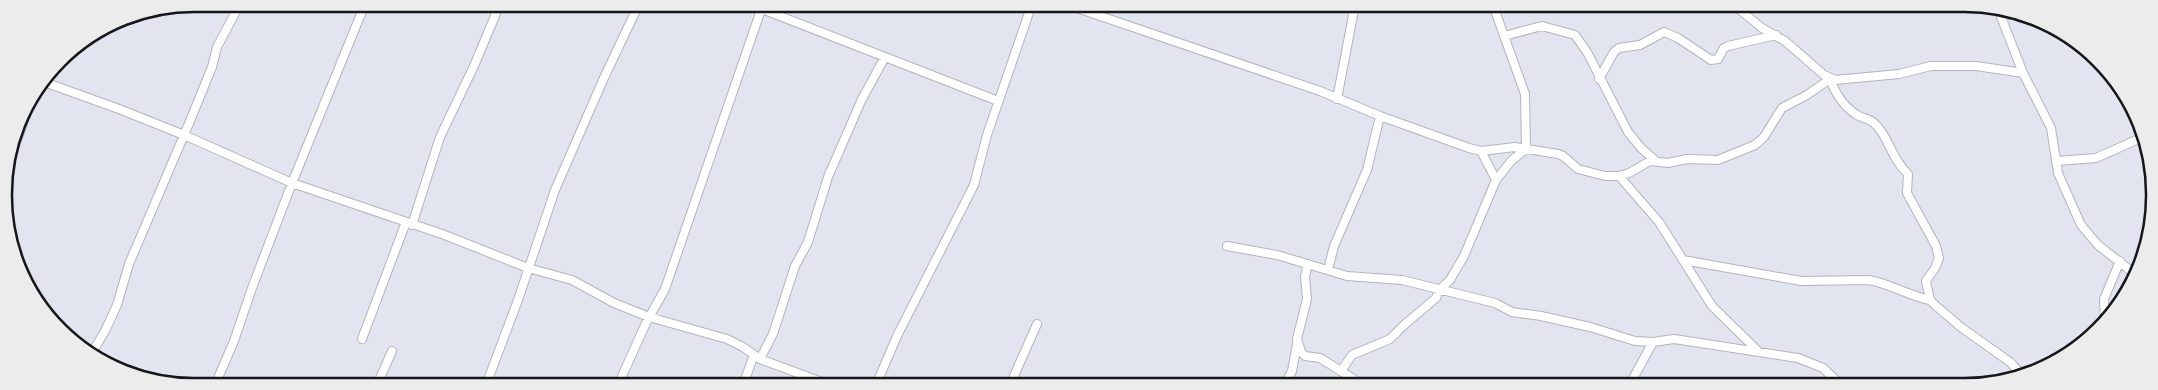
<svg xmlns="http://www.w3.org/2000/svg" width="2158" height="390" font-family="'Archivo Narrow',sans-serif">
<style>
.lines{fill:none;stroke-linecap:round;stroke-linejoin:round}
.street-casing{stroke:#b2b4bf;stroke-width:10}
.street{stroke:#fff;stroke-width:8}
.rim{fill:none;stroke:#16171a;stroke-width:2.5}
</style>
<rect width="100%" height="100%" fill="#e2e5ef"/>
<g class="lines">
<g class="street-casing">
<path id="street" d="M749,4L998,101
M1068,5L1320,91L1380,116L1469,148L1481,151L1515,147L1558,154L1563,156L1578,169L1605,176H1619L1629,173L1650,161L1668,163L1687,159L1718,160L1755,145L1764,137L1782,108L1807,95L1830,79
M1734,5L1762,28L1785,41L1824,75L1835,80L1899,74L1931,66H1976L2023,73
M1998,9L2023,73L2051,128L2058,173L2081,225L2098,245L2136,275
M2001,17L2012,14
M1504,36L1542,26L1575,35L1587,52L1628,132L1641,148L1656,161
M1599,79L1614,52L1619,48L1640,45L1664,32L1678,38L1711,60L1718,59L1724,48L1728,46L1776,35
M1830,79C1835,93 1843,106 1857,115C1862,118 1870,119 1874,123C1889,136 1891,159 1908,174L1907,193L1936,246L1939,258L1935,268L1926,281L1930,300L1936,306L1962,328L2010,362L2021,374
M44,82L119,109L184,135L292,183L442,234L528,268L572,280L614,303L649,317L727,339L743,347L760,359L830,385
M1337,99L1355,5
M14,148L32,99
M1481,151L1496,180
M2057,161L2096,158L2143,137
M1619,176L1659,222L1712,306L1759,352
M412,225L440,137L474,66L500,4
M1227,246L1277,255L1347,276L1402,280L1495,303L1512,312L1541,316L1590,327L1635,341L1653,342L1674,339L1798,358L1823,368L1842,386
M1683,260L1801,281L1869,280C1891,284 1909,296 1930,300
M1308,264L1305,276L1307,299L1297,339L1301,352L1305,356L1320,358L1363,385
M1328,270L1334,246L1367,170L1380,116
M2105,321L2104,299L2120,261
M362,339L406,222
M92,353L106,329L117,305L129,264L190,121L212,67L217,47L240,4
M760,359L773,334L795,266L808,242L828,177L862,99L885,57
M1341,371L1352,355L1390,339L1404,325L1436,298L1439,290L1450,280L1464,256L1496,180L1512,160L1526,149L1525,94L1493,5
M215,385L234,341L252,288L292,183L365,4
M377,385L392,351
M486,385L518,300L555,190L603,80L639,4
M618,385L646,323L665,289L763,4
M743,385L754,355
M876,385L897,336L974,185L987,135L1032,4
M1010,385L1037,324
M1284,385L1292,371L1297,344
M1629,386L1653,342"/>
</g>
<use href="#street" class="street"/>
</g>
<path d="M0 0H2158V390H0ZM194 12H1964A182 182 0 0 1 2146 194V196A182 182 0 0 1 1964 378H194A182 182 0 0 1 12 196V194A182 182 0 0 1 194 12Z" fill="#ececed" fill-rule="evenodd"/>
<path class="rim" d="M194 12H1964A182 182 0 0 1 2146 194V196A182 182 0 0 1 1964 378H194A182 182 0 0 1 12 196V194A182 182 0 0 1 194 12Z"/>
</svg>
